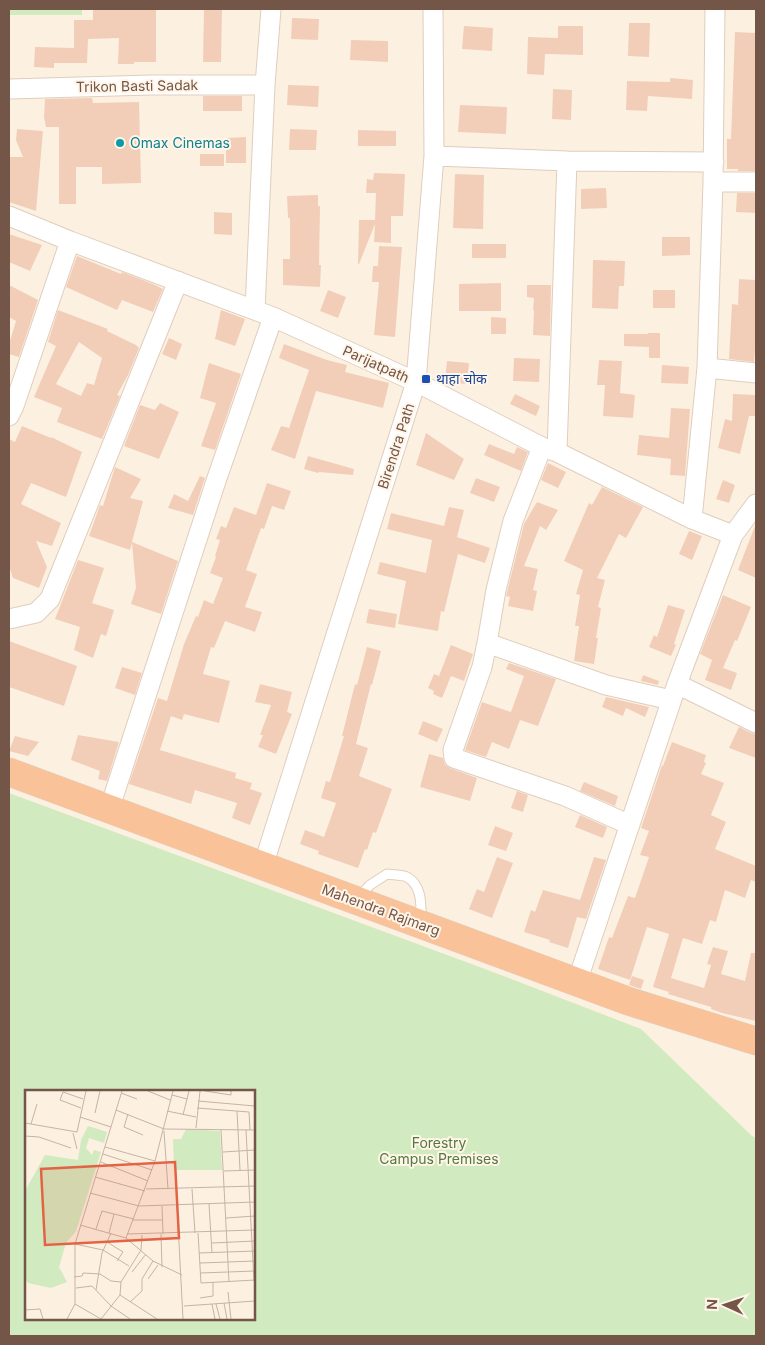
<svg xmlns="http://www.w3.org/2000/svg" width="765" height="1345" font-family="Inter,'Noto Sans Devanagari',sans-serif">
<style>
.green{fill:#d2eac0;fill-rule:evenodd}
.building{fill:#f2ceb9;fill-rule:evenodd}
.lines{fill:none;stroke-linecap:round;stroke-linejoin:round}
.service-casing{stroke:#e0cdbd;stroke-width:11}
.minor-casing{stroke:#e0cdbd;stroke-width:21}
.trunk-casing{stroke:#dbd3cf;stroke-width:29}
.service{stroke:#fff;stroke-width:9}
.minor{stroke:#fff;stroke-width:19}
.trunk{stroke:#fac298;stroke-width:28}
.culture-dot{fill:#0f9aa8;stroke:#fff5e8;stroke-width:2}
.transit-dot{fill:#1a4fb4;stroke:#fff5e8;stroke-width:2}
.labels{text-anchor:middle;stroke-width:4;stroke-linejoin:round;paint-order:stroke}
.street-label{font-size:14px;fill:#745648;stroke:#fff5e8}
.culture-label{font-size:14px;fill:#0d838f;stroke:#fff5e8;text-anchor:start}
.transit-label{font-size:14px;fill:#164399;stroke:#fff5e8;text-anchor:start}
.park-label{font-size:14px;fill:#537940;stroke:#fff5e8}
.inset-road{fill:none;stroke:#c6b3a4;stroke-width:1}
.view{fill:#e26445;fill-opacity:0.15;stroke:#e26445;stroke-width:2.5}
.inset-edge{fill:none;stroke:#745648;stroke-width:2.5}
</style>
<rect width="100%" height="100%" fill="#fcf1e1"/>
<path class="green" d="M9,9H82V15H9Z
M9,793L493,972L641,1029L752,1136L756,1138V1336H9ZM26,1091H254V1319H26Z"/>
<path class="building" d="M93,9H156V62H134V64H118L119,38L88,39L87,63H54V68L34,67L35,47L74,48V20H93Z
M204,9H222L221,62H203Z
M292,18L319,19L318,40L291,39Z
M629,23H650L649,57L628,56Z
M464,26L493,28L492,51L462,49Z
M558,26H583V55L545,54L544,75L527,74L528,37L558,38Z
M735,32L756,33V171H738V169H727V139H731Z
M351,40L388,41V62L350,60Z
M670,78L693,80L692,99L648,96L647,111L626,110L627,81L670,82Z
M288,85L319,86L318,107L287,105Z
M553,89L572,90L571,120L552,119Z
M203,96H242V111H203Z
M92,98L93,103L139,102L141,183L102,184V167H76V204H59V127H46L44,117L45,99Z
M460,105L507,107L506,134L458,132Z
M17,129L43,131L36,211L9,202V157H23L16,140Z
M290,129L317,130L316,150H289Z
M358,130L396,131V146H358Z
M246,137V163H226V138Z
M200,154H224V166H200Z
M374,173L405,174L403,216H391V243L374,242L375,224L359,264H358L359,220H375L376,193H366L367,179L373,180Z
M455,174L484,175L483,229L453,228Z
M606,188L607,208L581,209V189Z
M737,193H756V213L736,212Z
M318,195V206H320L319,265H321L320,287L283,285V259H290V218H288L287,196Z
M214,212L232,213V235L214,234Z
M9,234L42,245L30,271L9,262Z
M662,237H690V255L662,256Z
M472,244H506V258H472Z
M379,246L402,247L395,337L374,335L379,282H372L373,266H378Z
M77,256L121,274L122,272L153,284L163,289L153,312L122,300L117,310L66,287Z
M593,260L625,261L624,286H619L618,309L592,308Z
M739,279L756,280V338L754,362L729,359L732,304L738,305Z
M501,283V311H459V284Z
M9,285L38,300L19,357L9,354V344L16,321L9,317Z
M527,285H551L550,336L533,335L534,310H533L534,298L527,297Z
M328,290L346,297L338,318L320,311Z
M653,290H675V308H653Z
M58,310L108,329L107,331L136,345L139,348L128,375L117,395L120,396L102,439L57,422L62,408L34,397L56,346L48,342ZM79,342L102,358L94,385L87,383L81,396L56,384Z
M221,310L245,319L235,346L215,339Z
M491,317L506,318V334H491Z
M648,333H660V358H649V347L624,346V334H648Z
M169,338L182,344L176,360L162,354Z
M284,344L327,360L347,365L345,372L389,383L383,408L316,391L295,459L271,450L281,426L289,428L309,370L279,358Z
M514,358L540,359L539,382L513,381Z
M599,360L622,361L620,393L635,395L633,418L603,416L605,385H597Z
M447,361L469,363L467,384L445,382Z
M209,363L241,374L215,450L201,446L216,403L200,398Z
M662,365L689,367L688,384L661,383Z
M515,394L540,406L536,416L510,404Z
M733,394L756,395V416H749L740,454L718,448L725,419L732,421Z
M160,403L179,412L159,459L124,446L140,405L155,410Z
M671,408L690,409L685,476L670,475L671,459L637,455L639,435L669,438Z
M22,426L51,438V437L82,452L66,497L31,483L21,504L61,523L52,546L36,541L47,567L39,588L13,578L9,566V439L15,442Z
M426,433L464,459L454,480L416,465Z
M489,444L514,454L517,447L528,452L521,471L484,455Z
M308,456L354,469L353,475L319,472L318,473L304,469Z
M548,463L566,472L558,488L541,480Z
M115,467L141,479L130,498L143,501L132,542L178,561L161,614L131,604L136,588L132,543L130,550L89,536L100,505L103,506Z
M200,476L205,478L193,515L168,508L174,494L188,501Z
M476,478L500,487L494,502L470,493Z
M723,480L735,485L729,503L716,499Z
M267,483L291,491L284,510L272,506L264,529L261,528L246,570L257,574L245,607L262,612L255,632L225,621L214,648L211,647L203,674L230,681L219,723L184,714L182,720L171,716L160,750L236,773L235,778L252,783L250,789L262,793L250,825L232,818L237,803L195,790L191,804L129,784L158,698L167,701L184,644L196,616L198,617L204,600L213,604L223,578L210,573L216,557L215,556L220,540L216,539L221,526L226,528L234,507L256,515Z
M602,487L643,507L626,538L619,534L597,578L605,580L598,607L601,608L596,638H598L594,664L574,661L579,626H575L580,595L576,594L583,570L564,561L589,503L592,505Z
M537,502L558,510L546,530L540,526L524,566L538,569L533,590L537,591L533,611L508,606L510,597L506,596L524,524Z
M449,507L464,510L457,537L490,548L485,563L458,554L444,612L441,611L438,631L398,624L406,581L377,574L380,562L426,573L432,540L387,529L391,513L444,526Z
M755,526H756V578L738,570Z
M689,531L702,536L692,560L679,554Z
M78,560L104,568L92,603L114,610L106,636L101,634L93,658L74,650L80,627L55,619Z
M723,595L751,607L737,641L735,640L723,668L737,673L731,690L705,680L712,660L700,654Z
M668,605L685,610L674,644L676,645L671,656L649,647L654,635L657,637Z
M369,609L397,614L395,628L366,623Z
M9,641L77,666L64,706L9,687Z
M451,645L473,654L464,681L451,676L442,698L433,694L434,691L428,688L434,674L439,676Z
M367,647L381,651L372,685L371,684L356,744L368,748L359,776L392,789L376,833L373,832L367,850L365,849L358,868L318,854L319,851L300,844L305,830L324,837L336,803L321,798L326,781L330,782L344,736H342L355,684L357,685Z
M509,663L556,679L538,726L520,720L509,749L492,742L486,757L465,750L482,702L511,712L524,676L506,669Z
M122,667L142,673L135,695L115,688Z
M643,675L659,681L658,685L641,681Z
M260,684L292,692L287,712L292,714L276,754L258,747L263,735H260L271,705L255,702Z
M606,697L649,707L645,717L626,708L623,716L602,707Z
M423,721L443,729L437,742L418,734Z
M739,727L751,733L756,734V758L729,748Z
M78,735L119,742L107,781L98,779L100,771L71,760Z
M15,736L39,742L28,756L9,751Z
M672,742L706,755L704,762L706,763L701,774L724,783L711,815L726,822L715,849L756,866V882L751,880L745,898L725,890L716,922L710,920L702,944L683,938L671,978L704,988L711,965L707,964L713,947L728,951L721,974L745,981L751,953H756V1021L722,1013L711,1009V1007L668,994L669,992L653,987L669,934L647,927L630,980L598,969L609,937L612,938L628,896L635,898L649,857L640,855L649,831L641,828L662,765L663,766Z
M429,754L443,758L445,765L450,768L477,778L470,801L420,787Z
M584,782L618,796L615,806L580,791Z
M517,791L528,795L523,812L511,808Z
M580,815L607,827L603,838L575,827Z
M495,826L513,833L506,851L488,845Z
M497,857L513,863L492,918L469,909L477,889L484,892Z
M594,857L606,860L586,919L577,917L568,948L549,942L550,940L524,932L531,910L535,912L543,890L580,900Z
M632,976L644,980L641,989L629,985Z"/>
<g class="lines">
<g class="service-casing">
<path id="service" d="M358,898L370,885L387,874C393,875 402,875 407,877C423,886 421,907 421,922"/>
</g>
<g class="minor-casing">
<path id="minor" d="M9,89L151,85H265
M434,156L567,161L714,162
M713,182H756
M9,216L70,241L273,317L416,382L542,447L557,452L692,519L733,535
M255,310L265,85L271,9
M707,368L756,373
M9,416L14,406L70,241
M557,452L567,161
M692,519L707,368L713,182L715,9
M9,619L36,613L50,599L178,281
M487,643L496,590L513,521L542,447
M677,684L756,723
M109,810L216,481L273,317
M630,825L565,796L454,758L453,750L482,667L487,643L606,685L671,700
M263,866L416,382L434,156L433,9
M577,982L677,684L733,535L756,504"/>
</g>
<g class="trunk-casing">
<path id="trunk" d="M9,772L628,1001L756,1041"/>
</g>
<use href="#service" class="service"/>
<use href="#minor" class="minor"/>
<use href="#trunk" class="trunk"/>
</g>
<circle class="culture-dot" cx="120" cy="143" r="5"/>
<rect class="transit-dot" x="421" y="374" width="10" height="10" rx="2.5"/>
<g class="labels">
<g class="street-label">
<text transform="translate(137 86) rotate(-1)" y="5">Trikon Basti Sadak</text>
<text transform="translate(376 364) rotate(24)" y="5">Parijatpath</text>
<text transform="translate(396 446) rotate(-72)" y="5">Birendra Path</text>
<text transform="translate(381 910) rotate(20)" y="5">Mahendra Rajmarg</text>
</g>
<g class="culture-label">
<text x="130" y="148">Omax Cinemas</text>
</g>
<g class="transit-label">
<text x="436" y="384">थाहा चोक</text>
</g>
<g class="park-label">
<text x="439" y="1148">Forestry<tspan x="439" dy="16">Campus Premises</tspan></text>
</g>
</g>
<g transform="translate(25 1090)">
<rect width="230" height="230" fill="#fcf1e1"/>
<path d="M63,36L82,42L79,53L64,48L61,58L67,65L69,60L76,62L51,141L41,153L34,177L42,192L26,198L3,193L0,188V101L20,65L53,70L56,50ZM161,39L195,41L197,80H149L148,49H156Z" fill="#d2eac0"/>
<path class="inset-road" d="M123,1L145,10M180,1L206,5V1M96,3L112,9M147,5L162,9M173,11L230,16M56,18L35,10L38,2L58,9M172,18L224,22L225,40M91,20L139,39L230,40M142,21L171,27M212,21L215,80M70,23L75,1M103,24L99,37L118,45M158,25L164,1M55,27L86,37M0,33L52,42L61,1M6,34L12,14M171,38L175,1M196,40L204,192M221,40L229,191M139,41L143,99M48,43L52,59M0,46L14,47L46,58M80,57L130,71M198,62L230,60M78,64L127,80M76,72L123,91M199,81L230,80M70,87L120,101M121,99L230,96M167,99L170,143M65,103L114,116L230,112M184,114L187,163M152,115L158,229M137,116L138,144M89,124L109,129M201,128L230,126M108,130H137M55,135L101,148L128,171L157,185M71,139L77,121L89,124L84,143M173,143L176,193L230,190M102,144L230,140M136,144L137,177M101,148L130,71L148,1M82,152L98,162L92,171M187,153L230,151M50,154L78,160L104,176M174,163L230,161M175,173L230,171M107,182L121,164M175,183L230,181M75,184L86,191L96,192M49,187L57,186L58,183L75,184M123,189L133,175M51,198L67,196L86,216L105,229M71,200L77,163L86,143M203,202L206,229M95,205L132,229M175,208L188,206V192M105,212L117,201V189L128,171M199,213L202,229M50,214L76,229M187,214L190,229M191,214L195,229M159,216L230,211M0,220L15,219L18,229M42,229L50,214V154L97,1M76,229L95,205L96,192L116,160L117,145"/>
<path class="view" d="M150,72L154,148L20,155L16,79Z"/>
<rect width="230" height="230" class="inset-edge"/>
</g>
<rect width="765" height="1345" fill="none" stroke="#745648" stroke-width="20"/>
<g transform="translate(725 1305) rotate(273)" stroke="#fff5e8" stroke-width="4" paint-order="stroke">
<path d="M0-4L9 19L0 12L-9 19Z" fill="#745648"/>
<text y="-8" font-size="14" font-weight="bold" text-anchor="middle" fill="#745648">N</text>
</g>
</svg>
